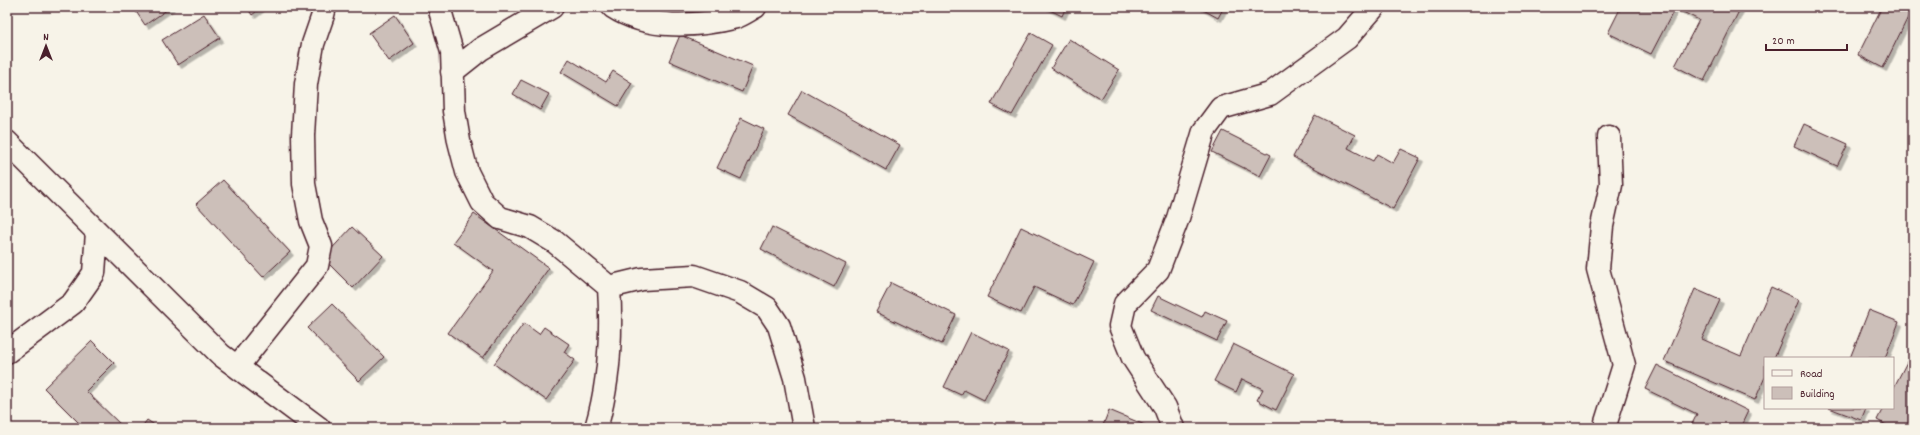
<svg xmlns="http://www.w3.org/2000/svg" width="1920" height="435" font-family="Dekko,sans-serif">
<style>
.building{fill:#ccbfb9;stroke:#4a1f2b;filter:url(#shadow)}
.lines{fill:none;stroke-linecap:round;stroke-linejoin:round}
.street-casing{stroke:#4a1f2b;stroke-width:25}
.street{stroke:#f7f3e8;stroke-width:22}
</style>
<defs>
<filter id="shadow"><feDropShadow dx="3.5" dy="3.5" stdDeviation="0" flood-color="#0004"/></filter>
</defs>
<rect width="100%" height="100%" fill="#f7f3e8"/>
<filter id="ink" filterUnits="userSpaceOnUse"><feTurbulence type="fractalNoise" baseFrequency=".025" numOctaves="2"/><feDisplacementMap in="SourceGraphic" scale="8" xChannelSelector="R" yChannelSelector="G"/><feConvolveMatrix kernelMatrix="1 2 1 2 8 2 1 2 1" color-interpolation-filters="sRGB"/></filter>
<g filter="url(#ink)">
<path class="building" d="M133,7H171L145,25Z
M251,7H260L261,8L252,15L248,9Z
M1044,7H1066L1062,16Z
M1198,7H1224L1218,18Z
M1621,7H1741L1704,81L1675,66L1699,20L1675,8L1651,54L1608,33Z
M1882,7H1913L1883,68L1858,55Z
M204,14L220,38L178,65L162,40Z
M395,15L414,43L389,61L369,33Z
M1031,33L1052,45L1012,115L991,104Z
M680,35L753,66L742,92L669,61Z
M1069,39L1119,70L1101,99L1051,68Z
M569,59L606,82L613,71L632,83L618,106L561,72Z
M521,80L549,94L540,110L513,94Z
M802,90L900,145L886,170L788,115Z
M1315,115L1355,135L1348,148L1373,161L1377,154L1393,163L1401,149L1420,158L1393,209L1293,157Z
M741,118L764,129L741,179L717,168Z
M1804,124L1848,144L1837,166L1794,146Z
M1223,131L1271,155L1260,176L1212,152Z
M223,180L290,252L263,277L196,204Z
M474,214L549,268L483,358L448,333L493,271L453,242Z
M352,227L383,256L353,288L323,258Z
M772,227L846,264L834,287L761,249Z
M1021,227L1094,262L1073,305L1034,287L1021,313L987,297Z
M891,283L956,315L942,344L876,312Z
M1771,287L1799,300L1774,358H1765V377L1755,400L1664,361L1695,289L1720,300L1702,339L1741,356Z
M1158,296L1202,317L1205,311L1227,321L1217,341L1151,310Z
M332,304L384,357L359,381L307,328Z
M1869,310L1899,322L1885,358H1850Z
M524,323L539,334L544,327L569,344L564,352L575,360L546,400L494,364Z
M971,332L1009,351L984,400L964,390L961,395L944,387Z
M92,341L114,363L86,391L124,428H84L44,388Z
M1233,344L1294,374L1276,410L1257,400L1263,389L1242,379L1236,392L1214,381Z
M1909,358L1913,360V428H1892L1877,420L1883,408H1893V389Z
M1657,365L1748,411L1740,428H1690L1697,414L1645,389Z
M1829,408H1866L1861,420Z
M1109,410L1152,428H1102Z
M147,420L159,428H141Z"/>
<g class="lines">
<g class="street-casing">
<path id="street" d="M439,7L452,52L454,111L459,141L467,172L482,202L500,218L530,227L555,242L609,287L642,279L694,276L740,292L767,308L779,326L795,378L804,428
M613,7C648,30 696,27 736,17C742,15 749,10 755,7
M452,72L481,49L552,7
M7,142L221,355L319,428
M7,352L73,303L94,273L97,232
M237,367L317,266L321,246L311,221L304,184L303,135L306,84L313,44L323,15L325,7
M596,428C610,381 612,335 609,287
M1173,428L1165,407L1133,358L1120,326L1125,304L1158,270L1178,218L1204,131L1221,108L1270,94L1347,38L1374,7
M1606,428V422L1624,365L1598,269L1602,226L1611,185L1609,137"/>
</g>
<use href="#street" class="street"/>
</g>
</g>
<rect width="1920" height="435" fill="none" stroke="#f7f3e8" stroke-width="24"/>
<rect x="12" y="12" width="1896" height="411" fill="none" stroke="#4a1f2b" stroke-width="1.5" filter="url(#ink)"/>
<rect x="1764" y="357" width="130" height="52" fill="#f7f3e8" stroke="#b29e9c"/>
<rect x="1772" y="370" width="20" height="6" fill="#f7f3e8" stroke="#b29e9c"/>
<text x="1800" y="377" font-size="12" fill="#4a1f2b">Road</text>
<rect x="1772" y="387" width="20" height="12" fill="#ccbfb9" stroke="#b29e9c"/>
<text x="1800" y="397" font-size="12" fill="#4a1f2b">Building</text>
<g transform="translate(46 46)" stroke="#f7f3e8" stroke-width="3" paint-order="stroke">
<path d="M0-3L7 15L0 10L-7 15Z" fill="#4a1f2b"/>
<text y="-6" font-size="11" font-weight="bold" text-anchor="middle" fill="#4a1f2b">N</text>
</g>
<path d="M1766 44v6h81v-6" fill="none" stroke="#4a1f2b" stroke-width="2"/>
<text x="1772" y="44" font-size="12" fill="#4a1f2b" stroke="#f7f3e8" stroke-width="3" paint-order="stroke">20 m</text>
</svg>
